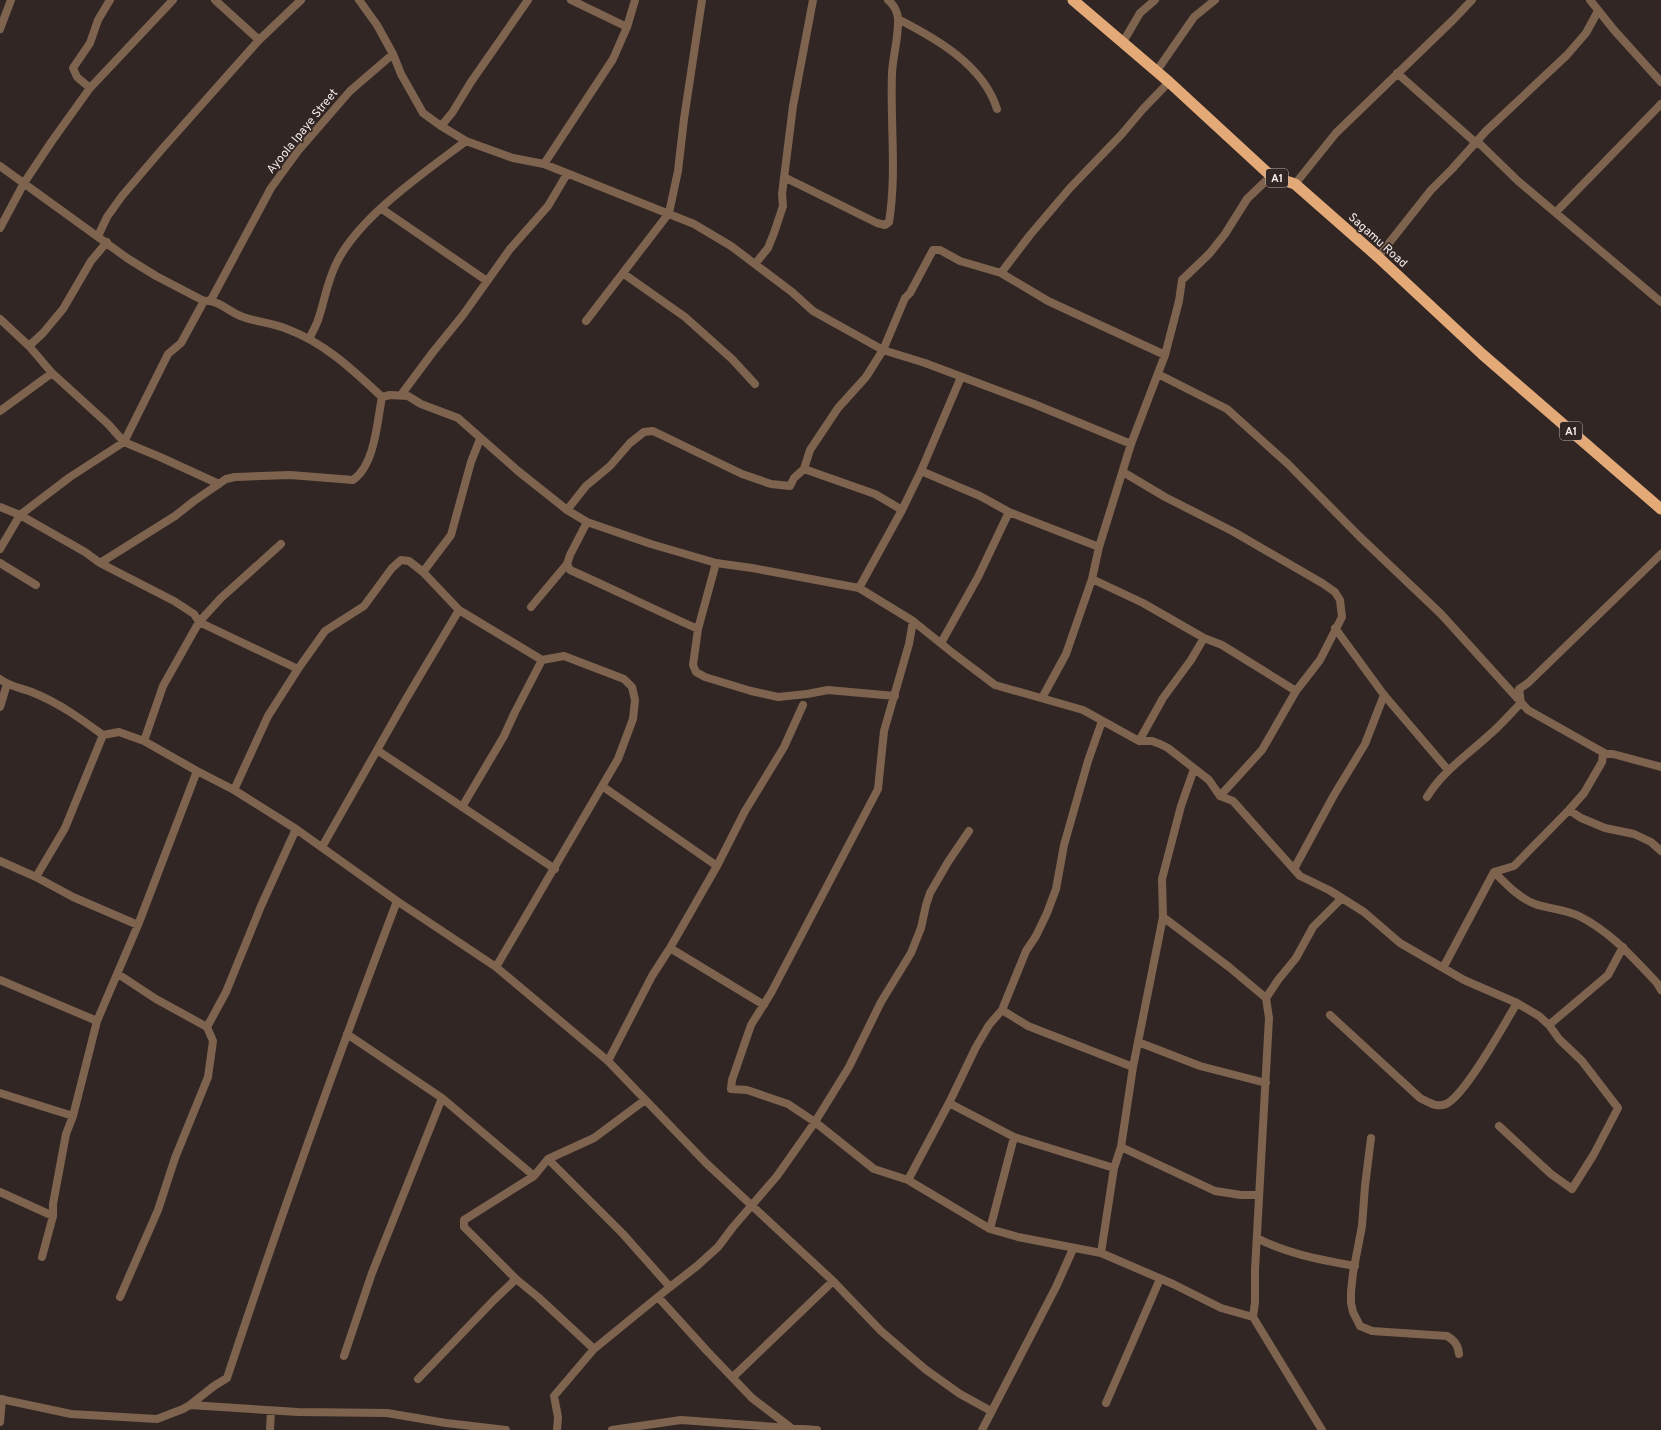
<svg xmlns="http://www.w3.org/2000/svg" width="1661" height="1430" font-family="Overpass,sans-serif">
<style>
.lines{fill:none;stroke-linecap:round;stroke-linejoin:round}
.minor{stroke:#7e644f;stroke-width:8}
.trunk{stroke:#e3aa78;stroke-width:11}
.labels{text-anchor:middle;stroke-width:3.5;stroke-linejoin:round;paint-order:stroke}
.shield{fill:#322624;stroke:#b9b0ae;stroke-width:1}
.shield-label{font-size:11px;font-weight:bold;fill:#f3ebe9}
.street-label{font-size:12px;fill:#f3ebe9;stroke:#322624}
</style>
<rect width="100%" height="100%" fill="#322624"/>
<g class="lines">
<path class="minor" d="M215,0L259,40
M359,0L377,25L393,54L401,74L423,113L441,126L466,141L513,158L544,164L694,224L731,246L792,292L813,311L883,350L925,363L1034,404L1131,444
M571,0L627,27
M1590,0L1614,30L1661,82
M898,19C937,39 983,65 997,109
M0,29L11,0
M1123,42L1140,13L1155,0
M1156,72L1194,17L1215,0
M1397,73L1476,143L1481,145L1518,181L1661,302
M90,88L77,77L73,68L90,43L98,20L110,0
M441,126L452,113L471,82L528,0
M544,164L613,59L627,27L635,0
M0,166L127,258L156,276L204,301C218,299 230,313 243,317C257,322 273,323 287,329C325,343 353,370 382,397L390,395L408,396L421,404L458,418L518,471L567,510L587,522L651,544L716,563L752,568L859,588L913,621L954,654L995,685L1083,710L1139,741H1152L1160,744L1168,748L1209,780L1220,796L1233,801L1300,876L1329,890L1364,912L1400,943L1464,980L1517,1003L1539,1016L1549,1025L1559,1039L1582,1061L1618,1108L1594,1154L1572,1189L1551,1174L1499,1126
M784,177L877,223L885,225L889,222C897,173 890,122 892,73C893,55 899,36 898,18C897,11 894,5 888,0
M1295,184L1336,133L1453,20L1472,0
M382,209L487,281
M1556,212L1661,104
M0,228L24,183L52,141L90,88L173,0
M98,236L107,217L122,196L163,148L259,40L301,0
M1378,257L1431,190L1452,169L1486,131L1567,55L1586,33L1598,11
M755,264L768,248L774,233L783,206L782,194L793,106L813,0
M1001,273L1030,235L1070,188L1121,135L1143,109L1169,82
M624,274L685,317L732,359L755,384
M211,300L271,188L298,151L350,91L393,54
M0,319L29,346L52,373L108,424L124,442L160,457L219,484
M586,321L669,213L678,171L684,119L702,0
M309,339C312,333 316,326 318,320C325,300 327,281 337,262C360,216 425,172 466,141
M29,346L43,333L63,309L91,261L107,242
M1158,374L1227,409L1288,464L1360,537L1441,614L1528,710L1606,754H1613L1661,767
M401,395L433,352L463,315L510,249L548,206L567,174
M0,411L52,373
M804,469L875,494L902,510
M921,471L980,496L1009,512L1099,547
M1123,472L1165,497L1234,532L1322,583L1335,592L1340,600L1342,617L1320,660L1296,691L1262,750L1220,796
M0,507L20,515L85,552L100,563L174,601L194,614L199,622L298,669
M567,510L586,486L610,466L630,443L644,432L653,431L742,474L771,484L790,486L794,478L804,469L810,450L838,408L866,377L883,350L905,298L910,293L933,250H940L960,261L1001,273L1048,301L1165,355
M587,522L570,555L567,564L570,570C613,589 655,610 698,629
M0,549L20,515L70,477L124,442L168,354L181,343L204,301
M0,563L36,585
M100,563L175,516L194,501L226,479L235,477L290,475L353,480C375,465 377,422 382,397
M716,563L698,629L693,665L696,672L705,677L751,691L778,697L807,694L828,690L895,696
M423,572L451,535L471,462L480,439
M1092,579L1143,603L1204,638L1222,645L1296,691
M859,588L902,510L921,471L961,377
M531,607L567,564
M913,621L909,644L884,731L878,789L771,993L751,1025L732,1080L731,1089L747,1090L788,1104L815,1122L874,1169L908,1180L990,1229L1018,1237L1101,1253L1173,1284L1221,1308L1253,1317
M1335,628L1384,695L1448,770
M941,643L978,577L1009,512
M0,679C10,687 23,688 34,693C59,703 81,719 103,735L119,732L144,741L197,771L234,790L296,829L397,901L496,967L608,1061L706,1163L833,1281L881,1331L925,1369L960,1394L991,1411
M1042,698L1066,654L1092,579L1099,547L1131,444L1165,355L1179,301L1182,280L1210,253L1225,234L1247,199L1271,176
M1521,703L1519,689L1528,683L1661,554
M0,707L7,684
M144,741L163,686L199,622L221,598L281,544
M1139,741L1163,698L1191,660L1204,638
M377,750L555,869
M602,786L717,866
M234,790L268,716L298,669L325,631L364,606L392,568L401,560L409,561L423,572L459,610L542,660L564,656L624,679L632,687L635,700L633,719L618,759L496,967
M1427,797C1442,772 1466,756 1488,736C1500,726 1510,714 1521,703
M462,807L504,736L515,712L542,660
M1569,810L1581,818L1605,828L1634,834L1651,842L1661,851
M322,847L406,699L459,610
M0,861L36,877L73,897L138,925
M1294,869L1334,795L1365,744L1384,695
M1494,872C1506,884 1519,898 1535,904C1549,909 1565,909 1579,916C1611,932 1633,958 1657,983L1661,990
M36,877L65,828L103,735
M1163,917L1229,967L1266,998L1269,1018L1255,1270V1302L1253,1317L1322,1430
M670,948L764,1005
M1443,968L1494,872L1514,866L1569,810L1584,793L1602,762L1603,754H1606
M118,974L156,999L207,1027L213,1041L208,1077L175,1158L158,1210L120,1297
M0,980L97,1021
M1266,998L1278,980L1296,958L1313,927L1341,899
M1002,1010L1028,1026L1133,1067
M1330,1015L1420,1098C1428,1102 1437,1108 1446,1104C1465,1096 1505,1023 1517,1003
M1549,1025L1608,975L1623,947
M207,1027L226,992L261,906L296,829
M1138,1042L1200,1066L1266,1083
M608,1061L652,976L670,948L717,866L745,811L784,747L803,705
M0,1093L73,1116
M442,1098L534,1176
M949,1103L1014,1137L1114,1168
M1371,1138L1365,1186L1362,1226L1353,1273L1351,1292V1303L1353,1312L1360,1326L1372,1331L1447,1336C1455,1341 1458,1345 1459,1354
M1121,1147L1215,1191L1241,1195H1259
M548,1159L623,1234L670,1287L594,1349
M908,1180L949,1103L976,1047L989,1025L1002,1010L1026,951L1036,936L1047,913L1056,889L1064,845L1088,761L1102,721
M0,1192L53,1216
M990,1229L1014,1137
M1257,1238C1287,1254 1322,1260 1355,1266
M1101,1253L1114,1168L1121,1147L1133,1067L1163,917L1162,879L1181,806L1194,769
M42,1257L53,1216V1204L66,1134L73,1116L97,1021L138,925L197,771
M670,1287L697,1266L718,1247L733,1227L777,1176L815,1122L849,1067L881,1002L911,953L921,928L926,905L930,893L948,862L969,831
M658,1297L707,1351L752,1398L790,1427
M344,1356L372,1273L442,1098L347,1034
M733,1377L833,1281
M418,1379L494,1300L516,1279
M0,1399L71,1414L157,1419L183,1409L190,1405L298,1412L387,1413L446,1423L506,1430
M1106,1403L1160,1279
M190,1405L214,1386L227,1378C280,1218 337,1059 397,901
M0,1422L2,1399
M270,1430L271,1411
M557,1430L558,1417L554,1396L594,1349L538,1297L516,1279L464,1227V1220L534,1176L548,1159L594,1138L645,1100
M612,1430L681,1420L817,1430
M982,1430L1056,1287L1073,1249"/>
<path class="trunk" d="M1073,0L1169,82L1271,176L1295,184L1378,257L1482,354L1661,509"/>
</g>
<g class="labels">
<g class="shield">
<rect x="1266" y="169" width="22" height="18" rx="3"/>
<rect x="1560" y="422" width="22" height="18" rx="3"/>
</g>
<g class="shield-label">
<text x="1277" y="182">A1</text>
<text x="1571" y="435">A1</text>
</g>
<g class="street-label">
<text transform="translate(302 131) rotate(-51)" y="4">Ayoola Ipaye Street</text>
<text transform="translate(1378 240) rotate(42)" y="4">Sagamu Road</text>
</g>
</g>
</svg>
